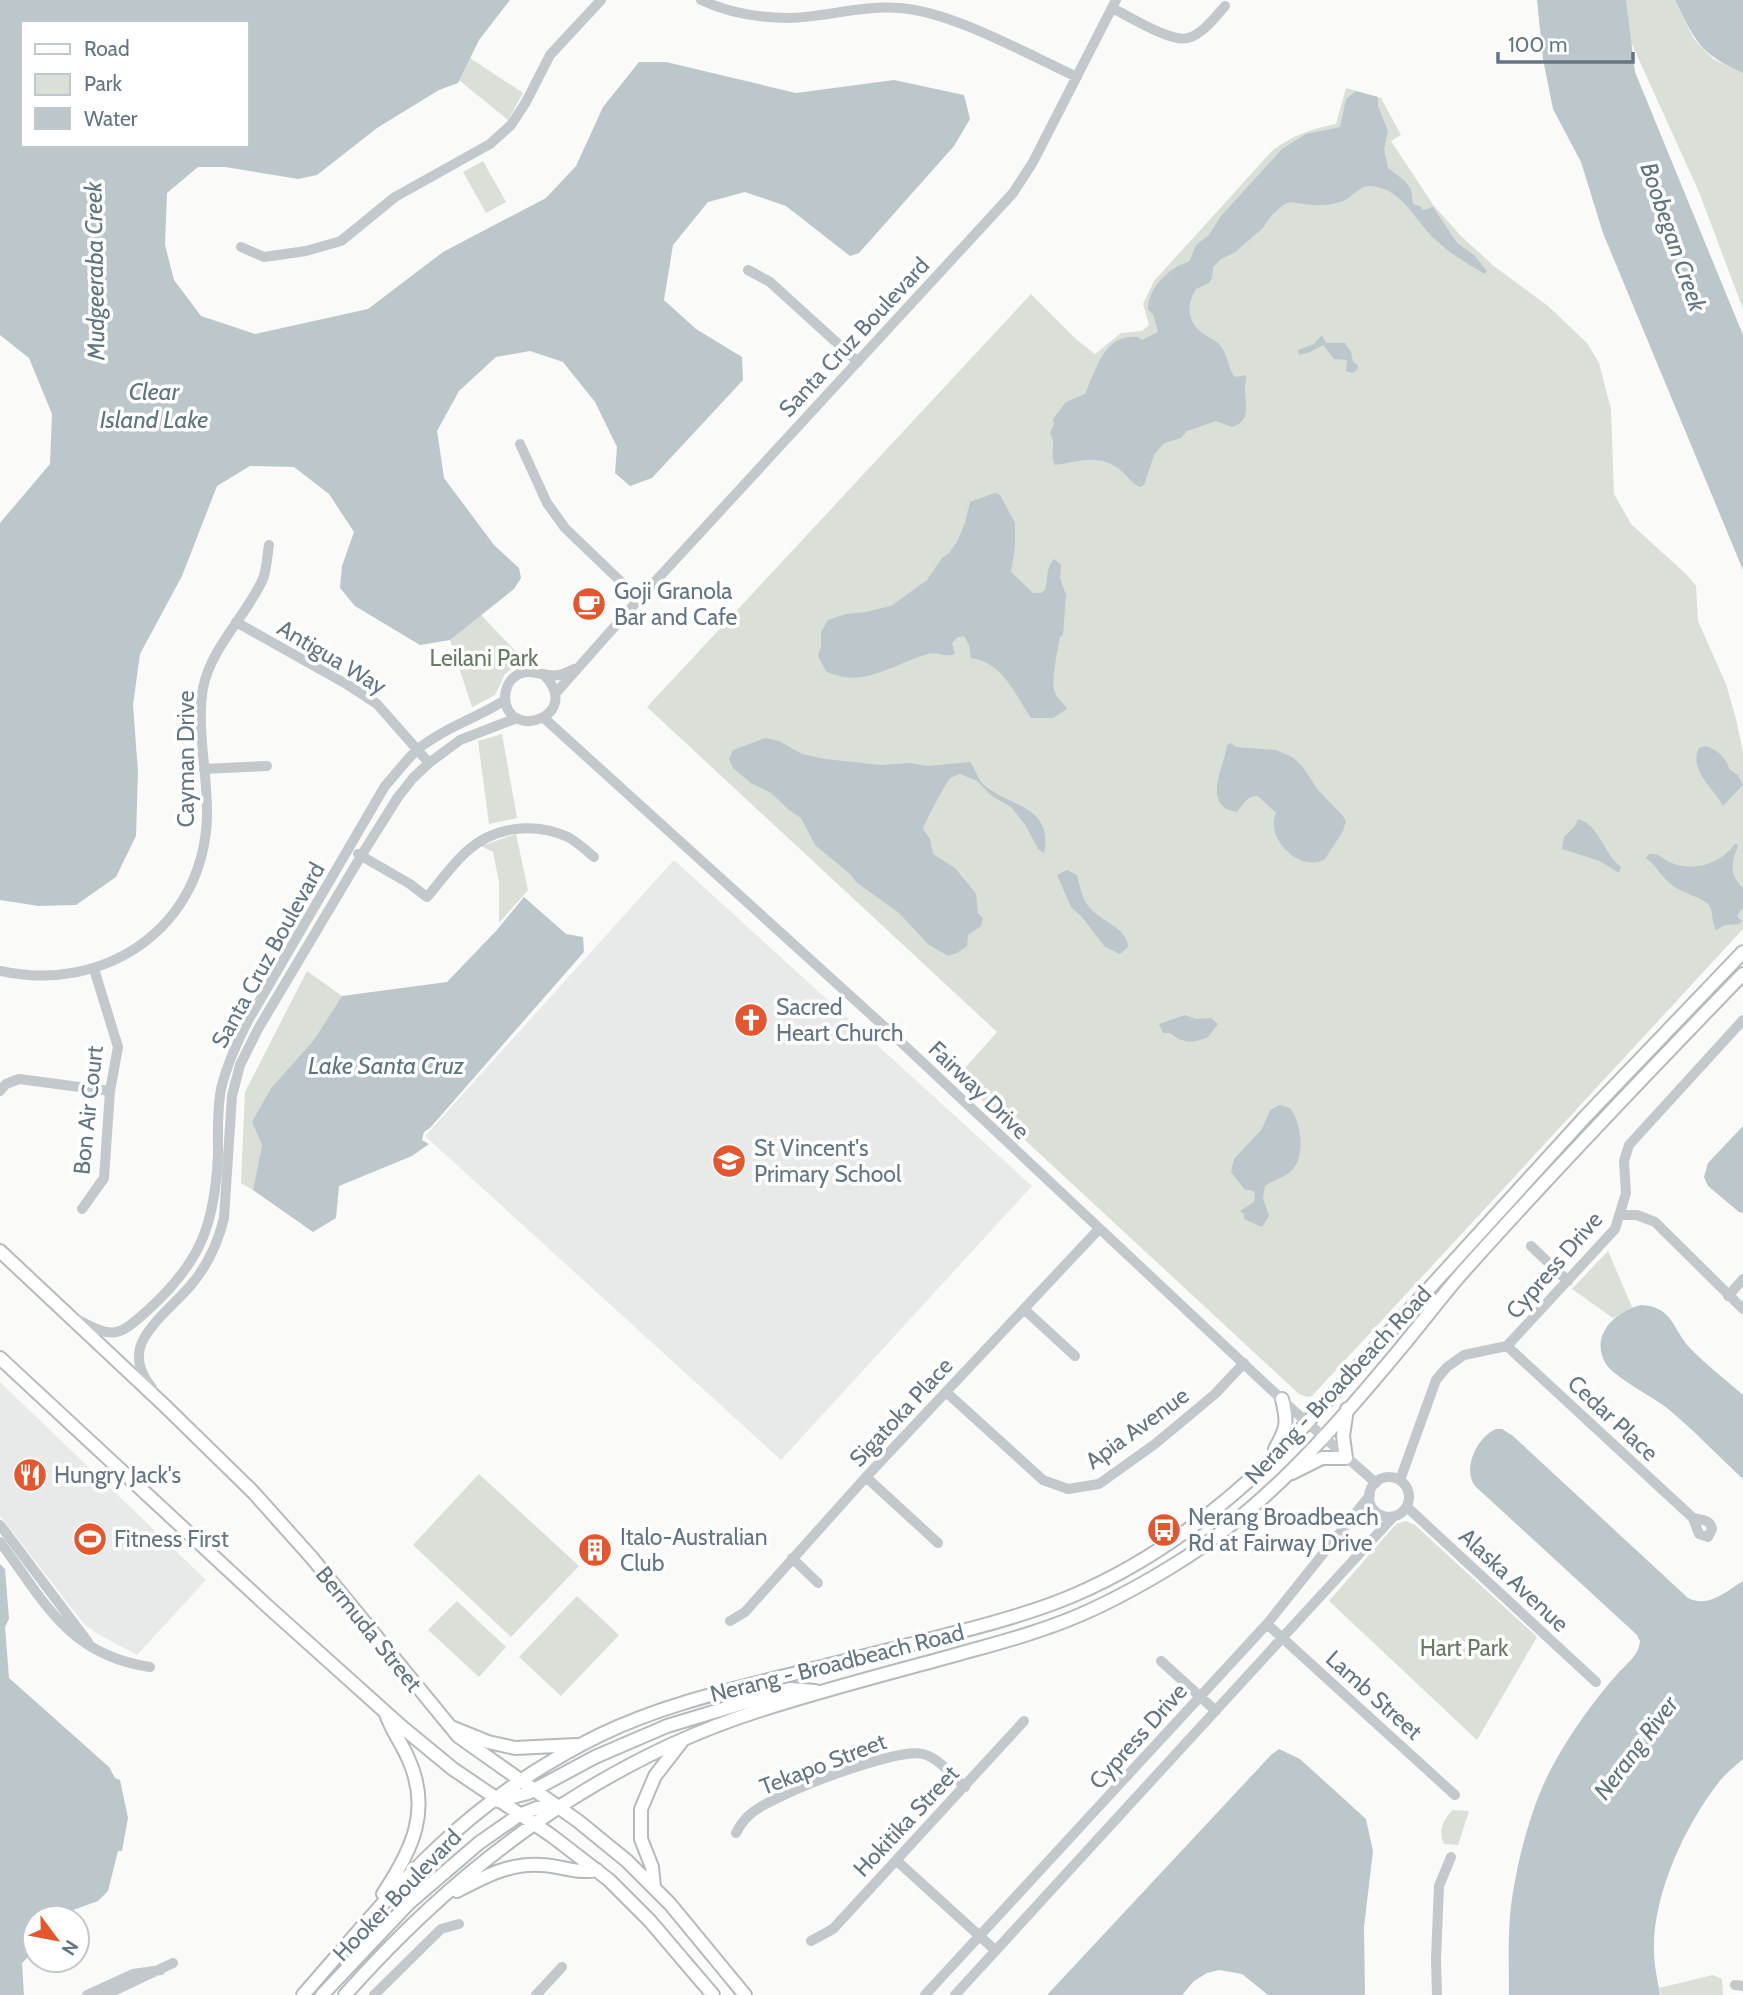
<svg xmlns="http://www.w3.org/2000/svg" width="1743" height="1995" font-family="Cabin,sans-serif">
<style>
.built{fill:#e8e9e9}
.green{fill:#dadfd7}
.water{fill:#bbc7cb;fill-rule:evenodd}
.lines{fill:none;stroke-linecap:round;stroke-linejoin:round}
.major-casing{stroke:#b5babe;stroke-width:16}
.minor{stroke:#c3c8cc;stroke-width:10}
.major{stroke:#fff;stroke-width:12}
.labels{text-anchor:middle;stroke-width:7;stroke-linejoin:round;paint-order:stroke}
.street-label{font-size:23px;fill:#657683;stroke:#fff}
.poi-label{font-size:23px;fill:#657683;stroke:#fff;text-anchor:start}
.park-label{font-size:23px;fill:#687a64;stroke:#fff}
.water-label{font-size:24px;font-style:italic;fill:#60757c;stroke:#fff}
</style>
<rect width="100%" height="100%" fill="#fafaf8"/>
<path class="built" d="M674,860L1032,1186L781,1460L425,1136Z
M0,1382L206,1580L137,1655L98,1634L85,1625L0,1516Z"/>
<path class="green" d="M1626,0H1675L1694,39L1713,59L1743,73V309L1699,192L1630,40Z
M470,58L523,93L508,120L459,80Z
M1346,88L1381,98L1401,135L1391,141L1434,206L1461,236L1495,267L1548,306L1587,343L1599,363L1611,409L1614,494L1631,524L1687,575L1696,586L1698,621L1726,684L1736,719L1743,752V929L1312,1396L1307,1397L1299,1394L957,1077L997,1032L647,707L1031,294L1077,340L1095,354L1121,333L1142,331L1149,325L1143,304L1154,281L1272,151C1293,135 1311,129 1336,124Z
M483,161L506,202L486,213L463,172Z
M481,615L524,660L505,674L495,695L472,707L450,640Z
M502,734L517,818L489,824L478,741Z
M516,834L528,890L499,923V882L493,852L481,846Z
M307,971L342,996L313,1041L271,1088L253,1122L262,1145L253,1190L241,1183L245,1092Z
M1608,1251L1632,1307L1613,1318L1572,1289Z
M479,1474L579,1566L511,1637L413,1545Z
M1406,1521L1415,1525L1537,1637L1477,1740L1329,1601L1396,1524Z
M577,1596L619,1635L561,1696L519,1657Z
M457,1601L506,1647L479,1677L428,1630Z
M1453,1810L1469,1811L1458,1845L1444,1844C1438,1832 1443,1819 1453,1810Z
M1713,1975L1722,1979L1723,1995H1661L1659,1988Z"/>
<path class="water" d="M0,0H510L479,40L458,83L439,90L377,128L317,175L298,179L225,167H198L167,193L165,245L174,280L201,316L255,334L368,309L443,252L546,198L576,166L603,107L639,62H666L796,93L894,80L964,95L970,119L954,146L859,253L850,256L786,206L745,192L708,202L673,245L664,300L696,329L742,357L743,380L652,478L630,486L615,473L617,447L595,402L563,362L530,351L496,357L459,391L437,431L444,478L494,545L519,568L521,578L514,589L450,640L420,645L355,606L340,588L342,566L354,532L329,494L294,467L250,466L217,486L182,576L140,654L133,705L138,772L136,836L116,877L76,905L39,906L0,900V523L50,464L52,414L29,358L0,335ZM23,23H247V145H23Z
M1537,0H1626L1635,72L1743,335V570L1603,233L1581,162L1553,109L1543,59Z
M1675,0H1743V73C1699,53 1696,42 1675,0Z
M1356,91L1378,97V106L1388,131L1384,149L1388,168L1405,181L1411,189L1413,204L1420,206L1423,210L1433,207L1457,243L1474,255L1487,271L1485,274C1468,264 1450,254 1436,240C1415,222 1403,188 1371,186C1359,185 1353,197 1343,201C1323,208 1310,205 1290,202L1283,205L1271,216L1263,228L1234,253L1221,259L1213,267L1212,278L1209,283L1196,289C1186,304 1187,321 1202,333C1208,337 1215,340 1220,345C1227,354 1228,365 1233,375L1236,377L1246,375C1247,381 1244,386 1245,393C1246,408 1250,421 1232,427L1216,421L1187,431L1181,438L1164,443L1154,455L1144,485L1140,487C1132,484 1127,475 1119,469C1097,453 1079,462 1055,465C1049,456 1057,444 1050,433L1054,424L1053,419L1066,402L1085,394C1096,370 1104,333 1138,337L1142,340L1158,332L1153,314L1148,310C1148,291 1163,274 1180,265C1183,264 1187,263 1190,260L1196,245L1209,235L1221,216L1282,149L1306,134L1340,127L1346,99Z
M1322,335L1326,343H1345L1351,352L1353,362L1358,365L1357,370L1352,373L1346,371L1347,360L1334,359L1323,345L1310,352L1299,355L1298,350L1314,344Z
M995,493L1000,495L1015,523V547L1011,572L1033,593H1041L1045,590C1048,579 1046,566 1054,559L1061,565L1060,578L1066,595L1063,635L1060,637C1058,651 1049,684 1056,695C1059,700 1064,703 1067,709L1053,718H1031C1015,695 1004,663 971,658L969,645L964,636L958,637L952,643L955,654C946,658 937,651 928,654C894,663 862,690 826,671L818,656L821,646V632L828,620L846,614L865,612L891,606L927,580L942,558L949,553L957,542L965,523L970,502Z
M765,738L779,741L802,754L825,759L881,765L909,763L928,766L970,762C976,769 977,779 984,785C1010,807 1054,806 1044,853L1038,849L1026,826L1011,807L992,796L977,781L960,774L950,778C945,785 924,823 923,829L930,839L933,854L955,868L973,890L976,894L978,913L983,918L981,926L968,935L967,946L957,953L948,956L928,944L899,913L856,882L850,874L815,845L801,818L789,810L771,793L751,783L733,768L729,759L733,750Z
M1231,743L1236,747L1276,750L1292,757L1302,766L1318,790L1343,816L1346,821L1343,831L1325,859C1305,872 1274,847 1274,825C1273,823 1275,815 1276,813L1258,796C1246,796 1244,804 1237,812C1200,807 1225,764 1227,745Z
M1705,746C1716,748 1728,760 1729,769L1738,775L1743,785L1723,806C1715,789 1688,771 1699,748Z
M1578,819C1600,825 1604,855 1621,867L1619,873L1600,861L1562,849L1564,837L1575,826Z
M1735,844L1738,845C1732,863 1728,873 1743,888V907L1737,916L1742,921L1739,924L1725,925L1716,930C1711,922 1714,911 1708,904C1704,899 1682,892 1673,886C1662,878 1656,865 1646,858L1649,854C1659,853 1661,858 1669,862C1693,873 1720,864 1735,844Z
M1067,870L1077,875C1080,887 1082,898 1089,907C1100,921 1128,928 1128,947L1120,954L1105,947L1082,917L1071,907L1057,875Z
M524,897L566,934L583,937L584,952L430,1128L424,1132L422,1140L429,1144L412,1156L339,1186L336,1218L313,1232L253,1190L262,1145L252,1122L271,1088L313,1041L342,996L447,982L496,931Z
M1185,1015L1196,1019L1211,1018L1218,1024L1208,1037C1193,1044 1182,1043 1170,1033H1163L1159,1024Z
M1280,1105L1290,1108C1302,1123 1306,1159 1290,1172C1283,1178 1273,1180 1265,1186L1263,1198L1269,1216L1262,1227L1244,1219V1214L1240,1211L1254,1202L1255,1193L1251,1190H1245L1231,1172L1234,1159L1262,1129L1270,1110Z
M1743,1126V1213L1739,1212L1708,1186L1704,1177L1708,1163Z
M1641,1305C1673,1307 1672,1328 1689,1347C1705,1364 1725,1379 1743,1395V1479C1718,1456 1694,1430 1667,1408C1653,1397 1614,1377 1606,1364C1589,1336 1615,1311 1641,1305Z
M1496,1429H1502L1513,1436L1688,1598C1709,1608 1725,1592 1743,1581V1759C1735,1766 1726,1773 1719,1782C1685,1825 1652,1896 1654,1952C1654,1966 1658,1981 1660,1995H1509C1509,1969 1508,1941 1510,1915C1515,1868 1530,1808 1552,1767C1571,1732 1594,1700 1620,1671C1629,1662 1639,1654 1640,1641L1637,1635L1475,1486C1462,1469 1477,1437 1496,1429Z
M0,1564L5,1569L9,1619L5,1627L9,1678L109,1767L115,1778L120,1780L128,1818L122,1851H118L108,1891L98,1901L73,1910L66,1918H35V1950L22,1963L24,1995H0Z
M1279,1749L1300,1759L1366,1819L1373,1851L1364,1927L1365,1995H1268L1242,1974L1219,1970L1207,1973L1194,1981L1182,1995H1047L1271,1755Z"/>
<g class="lines">
<g class="major-casing">
<path id="major" d="M0,1251L164,1405L253,1492L312,1558L458,1736L578,1821L627,1861L670,1904L745,1995
M0,1358L265,1604L402,1727L453,1769L552,1836L609,1880L650,1921L713,1995
M1275,1449C1287,1428 1288,1423 1282,1399
M1292,1473L1322,1458H1346L1343,1436L1347,1409
M451,1727L488,1742L515,1748L576,1745
M498,1801L528,1793L595,1757L667,1726L790,1689L815,1691
M654,1887L652,1867L641,1839V1809L655,1776L682,1741
M457,1891C484,1877 511,1862 542,1865C562,1866 576,1874 597,1870
M383,1894C412,1850 432,1810 408,1758C401,1742 392,1731 386,1714
M303,1995C347,1945 389,1893 437,1848C485,1802 541,1764 600,1735C664,1704 733,1689 801,1672C852,1659 903,1647 954,1633C994,1623 1034,1612 1072,1596C1157,1560 1230,1503 1294,1437L1586,1116L1743,952
M322,1995L409,1903L479,1843L519,1815L537,1808L557,1807
M345,1995C457,1868 596,1763 758,1711C823,1690 890,1673 955,1655C998,1643 1041,1632 1082,1614C1112,1601 1141,1585 1169,1568C1260,1514 1333,1430 1400,1349C1421,1324 1441,1297 1462,1273C1553,1171 1648,1072 1743,974"/>
</g>
<path class="minor" d="M701,0C727,12 759,18 789,18C826,17 862,5 900,8C953,12 1027,54 1077,77
M1112,8C1129,16 1171,43 1188,38C1203,34 1215,17 1225,6
M241,247L264,257L306,251L341,241L395,197L490,144L511,125L526,102L550,55L601,0
M748,270L770,282L858,362
M520,444L547,503L565,528L639,599
M236,622L348,685L377,704L429,763
M543,674C585,715 508,743 505,698C505,689 509,680 517,675C531,667 544,678 559,675C564,674 570,671 574,669
M555,694L639,599L1013,193L1033,162L1116,0
M544,718L888,1030L1293,1410L1376,1483
M204,769L267,766
M358,854L410,884L427,897C440,882 452,865 466,852C494,826 534,822 568,837C577,842 586,850 594,857
M0,971C106,994 204,927 207,816C208,774 196,730 203,688C211,648 245,617 262,581C267,571 267,556 269,545
M0,1091L6,1084L19,1079L110,1091
M82,1209L104,1178L110,1091L118,1047L94,969
M1621,1215H1637L1655,1222L1743,1309
M1531,1246L1568,1281
M1728,1296L1743,1279
M1024,1309L1075,1356
M78,1320C114,1339 118,1337 148,1310C201,1262 215,1224 218,1154C218,1132 217,1110 221,1089C227,1064 237,1042 249,1019L385,786C396,774 406,760 418,749C444,728 477,718 505,700
M1507,1346L1693,1518L1699,1534L1708,1537L1712,1529C1710,1519 1702,1520 1693,1518
M152,1388C143,1376 136,1364 140,1348C145,1327 177,1302 191,1285C208,1265 218,1243 224,1218L232,1096L240,1065L258,1029L361,856L398,797L413,778L429,763L460,740L517,718
M946,1392L1043,1480L1068,1489L1099,1484L1155,1444L1215,1394L1244,1363
M866,1477L938,1543
M1369 1497a20 20 0 1 1 40 0a20 20 0 1 1-40 0Z
M1400,1480L1436,1380L1447,1367L1464,1355L1507,1346L1615,1229L1626,1193L1624,1161L1629,1145L1743,1020
M1407,1507L1596,1682
M0,1525L88,1642
M0,1542C45,1602 68,1655 150,1667
M792,1558L818,1583
M730,1621L745,1612L866,1477L1099,1229
M1267,1624L1455,1795
M1161,1661L1216,1711
M736,1833C740,1825 745,1818 753,1812C775,1794 897,1747 923,1754C939,1758 953,1776 965,1787
M897,1861L995,1950
M811,1941L833,1929L1024,1721
M1735,1985L1743,1986
M87,1995L133,1974L161,1970
M105,1995L173,1963
M374,1995L441,1929L459,1924
M536,1995L562,1967
M925,1995L1267,1624L1370,1495
M955,1995L1393,1517
M1437,1995L1436,1959L1439,1886L1451,1857"/>
<use href="#major" class="major"/>
</g>
<defs>
<g id="cafe-disc" transform="scale(1.75)"><circle r="9.5" fill="#e4572e" stroke="#fff"/><path d="M-5.5-4.5H6V0H3Q3 3.5 0 3.5H-2.5Q-5.5 3.5-5.5 0ZM3-3.2v2h1.7v-2ZM-6 4.5H4V6H-6Z" fill="#fff"/></g>
<g id="church-disc" transform="scale(1.75)"><circle r="9.5" fill="#e4572e" stroke="#fff"/><path d="M-1.2-6h2.4v3.5h3.3v2.4h-3.3V6h-2.4V-.1h-3.3v-2.4h3.3Z" fill="#fff"/></g>
<g id="school-disc" transform="scale(1.75)"><circle r="9.5" fill="#e4572e" stroke="#fff"/><path d="M0-5L7-2L0 1L-7-2ZM-4 1L0 2.5L4 1V4Q0 6-4 4Z" fill="#fff"/></g>
<g id="restaurant-disc" transform="scale(1.75)"><circle r="9.5" fill="#e4572e" stroke="#fff"/><path d="M-5-6h1v4h1v-4h1v4h1v-4h1v5L-1.5 .5V6h-2V.5L-5-1ZM5-6V6H3V1.5H1.5Q1.5-4 5-6Z" fill="#fff"/></g>
<g id="bus-disc" transform="scale(1.75)"><circle r="9.5" fill="#e4572e" stroke="#fff"/><path d="M-5-6H5V4H4V6H2V4H-2V6H-4V4H-5ZM-3.5-4V0h7V-4ZM-3.5 1.2v1.5H-2V1.2ZM2 1.2v1.5H3.5V1.2Z" fill="#fff"/></g>
<g id="stadium-disc" transform="scale(1.75)"><circle r="9.5" fill="#e4572e" stroke="#fff"/><path d="M0-5a6.5 5 0 1 0 0 10a6.5 5 0 1 0 0-10ZM-3.5-1.8h7v3.6h-7Z" fill="#fff"/></g>
<g id="building-disc" transform="scale(1.75)"><circle r="9.5" fill="#e4572e" stroke="#fff"/><path d="M-4-6H4V6H1V3H-1V6H-4ZM-2.5-4.3h1.7v1.8h-1.7ZM.8-4.3h1.7v1.8H.8ZM-2.5-1h1.7V.8h-1.7ZM.8-1h1.7V.8H.8Z" fill="#fff"/></g>
</defs>
<g fill-rule="evenodd">
<use href="#cafe-disc" x="589" y="604"/>
<use href="#church-disc" x="751" y="1020"/>
<use href="#school-disc" x="729" y="1161"/>
<use href="#restaurant-disc" x="30" y="1475"/>
<use href="#bus-disc" x="1164" y="1530"/>
<use href="#stadium-disc" x="90" y="1539"/>
<use href="#building-disc" x="595" y="1550"/>
</g>
<g class="labels">
<g class="street-label">
<text transform="translate(854 337) rotate(-47)" y="8">Santa Cruz Boulevard</text>
<text transform="translate(332 657) rotate(31)" y="8">Antigua Way</text>
<text transform="translate(186 759) rotate(-90)" y="8">Cayman Drive</text>
<text transform="translate(268 955) rotate(-61)" y="8">Santa Cruz Boulevard</text>
<text transform="translate(979 1090) rotate(44)" y="8">Fairway Drive</text>
<text transform="translate(88 1110) rotate(-84)" y="8">Bon Air Court</text>
<text transform="translate(1554 1265) rotate(-49)" y="8">Cypress Drive</text>
<text transform="translate(1338 1385) rotate(-47)" y="8">Nerang - Broadbeach Road</text>
<text transform="translate(901 1412) rotate(-47)" y="8">Sigatoka Place</text>
<text transform="translate(1613 1418) rotate(43)" y="8">Cedar Place</text>
<text transform="translate(1137 1428) rotate(-36)" y="8">Apia Avenue</text>
<text transform="translate(1514 1580) rotate(43)" y="8">Alaska Avenue</text>
<text transform="translate(369 1629) rotate(51)" y="8">Bermuda Street</text>
<text transform="translate(837 1663) rotate(-14)" y="8">Nerang - Broadbeach Road</text>
<text transform="translate(1374 1695) rotate(42)" y="8">Lamb Street</text>
<text transform="translate(1138 1736) rotate(-48)" y="8">Cypress Drive</text>
<text transform="translate(823 1764) rotate(-21)" y="8">Tekapo Street</text>
<text transform="translate(906 1821) rotate(-47)" y="8">Hokitika Street</text>
<text transform="translate(397 1895) rotate(-46)" y="8">Hooker Boulevard</text>
</g>
<g class="poi-label">
<text x="614" y="599">Goji Granola<tspan x="614" dy="26">Bar and Cafe</tspan></text>
<text x="776" y="1015">Sacred<tspan x="776" dy="26">Heart Church</tspan></text>
<text x="754" y="1156">St Vincent's<tspan x="754" dy="26">Primary School</tspan></text>
<text x="54" y="1483">Hungry Jack's</text>
<text x="1188" y="1525">Nerang Broadbeach<tspan x="1188" dy="26">Rd at Fairway Drive</tspan></text>
<text x="620" y="1545">Italo-Australian<tspan x="620" dy="26">Club</tspan></text>
<text x="114" y="1547">Fitness First</text>
</g>
<g class="park-label">
<text x="484" y="666">Leilani Park</text>
<text x="1464" y="1656">Hart Park</text>
</g>
<g class="water-label">
<text transform="translate(1673 237) rotate(71)" y="8">Boobegan Creek</text>
<text transform="translate(95 271) rotate(-91)" y="8">Mudgeeraba Creek</text>
<text x="154" y="400">Clear<tspan x="154" dy="28">Island Lake</tspan></text>
<text x="386" y="1074">Lake Santa Cruz</text>
<text transform="translate(1636 1748) rotate(-53)" y="8">Nerang River</text>
</g>
</g>
<rect x="21" y="21" width="228" height="126" fill="#ffffff" stroke="#c1c8cd" stroke-width="2"/>
<rect x="35" y="44" width="35" height="10" fill="#ffffff" stroke="#c1c8cd" stroke-width="2"/>
<text x="84" y="56" font-size="21" fill="#657683">Road</text>
<rect x="35" y="74" width="35" height="21" fill="#dadfd7" stroke="#c1c8cd" stroke-width="2"/>
<text x="84" y="91" font-size="21" fill="#657683">Park</text>
<rect x="35" y="108" width="35" height="21" fill="#bbc7cb" stroke="#c1c8cd" stroke-width="2"/>
<text x="84" y="126" font-size="21" fill="#657683">Water</text>
<g transform="translate(56 1939) rotate(122)"><circle r="33" fill="#ffffff" stroke="#c1c8cd" stroke-width="2"/>
<path d="M0-5L12 26L0 18L-12 26Z" fill="#e4572e"/>
<text y="-10" font-size="19" font-weight="bold" text-anchor="middle" fill="#657683">N</text>
</g>
<path d="M1498 52v10h135v-10" fill="none" stroke="#657683" stroke-width="3.5"/>
<text x="1508" y="52" font-size="21" fill="#657683" stroke="#ffffff" stroke-width="5" paint-order="stroke">100 m</text>
</svg>
